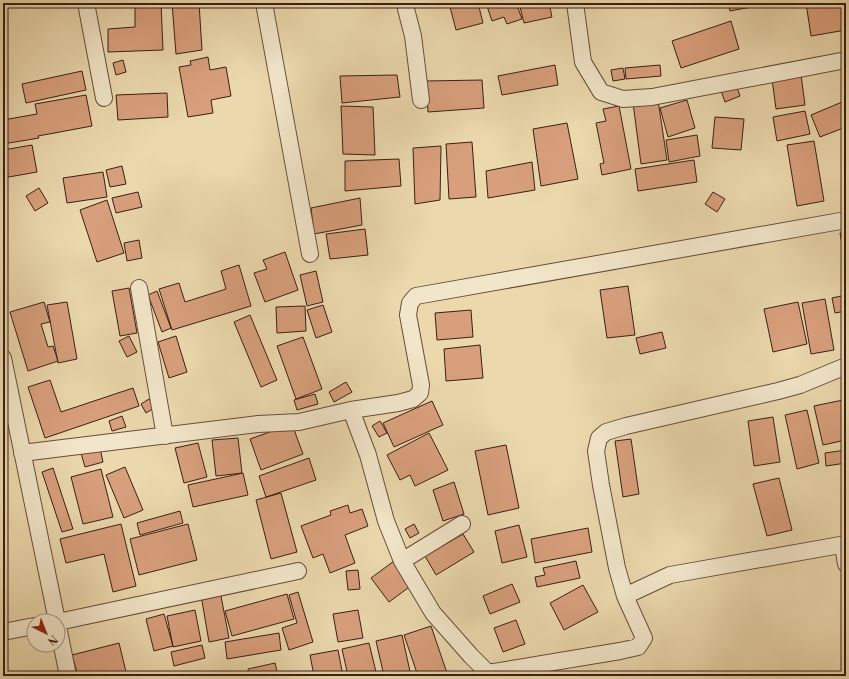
<svg xmlns="http://www.w3.org/2000/svg" width="849" height="679" font-family="'Libre Bodoni',serif">
<style>
.building{fill:#d89f7c;stroke:#3b1f14}
.lines{fill:none;stroke-linecap:round;stroke-linejoin:round}
.street-casing{stroke:#674d3a;stroke-width:18}
.street{stroke:#f2e6ca;stroke-width:16}
</style>
<rect width="100%" height="100%" fill="#ebd8ad"/>
<filter id="stains"><feTurbulence type="fractalNoise" baseFrequency=".005" numOctaves="4"/><feColorMatrix values="0 0 0 0 .2 0 0 0 0 .09 0 0 0 0 .02 0 0 0 .5 -.17"/></filter>
<radialGradient id="worn" r=".72"><stop offset=".6" stop-color="#630" stop-opacity="0"/><stop offset="1" stop-color="#630" stop-opacity=".3"/></radialGradient>
<path class="building" d="M135,3H161L163,50L108,52V29L135,27Z
M172,3H199L202,50L176,54Z
M449,3H478L483,23L456,30Z
M486,3H516L522,19L507,24L504,17L492,21Z
M519,3H549L552,17L524,23Z
M728,3H756L757,6L730,11Z
M765,3H783L765,6Z
M806,3H846V30L811,36Z
M731,21L739,49L681,68L672,41Z
M208,57L210,70L226,67L231,96L211,100L213,113L188,117L179,67L191,65L190,61Z
M123,60L126,72L116,75L113,63Z
M555,65L558,85L502,95L498,76Z
M660,65L661,76L626,79L625,68Z
M623,68L625,79L613,81L611,70Z
M82,71L86,90L26,103L22,84Z
M397,75L400,97L342,103L340,76Z
M801,75L805,105L776,109L772,79Z
M482,80L484,108L428,112L426,81Z
M735,82L740,96L725,102L720,88Z
M167,93L168,117L118,120L116,95Z
M86,95L92,126L38,136L39,138L3,144V120L37,114L35,104Z
M658,100L667,160L641,164L633,103Z
M687,100L695,128L668,137L660,108Z
M842,102L846,112V127L820,137L811,115Z
M341,106L373,107L375,155L343,154Z
M619,106L631,169L602,175L600,164L604,163L596,123L606,121L603,109Z
M805,111L810,134L777,141L773,117Z
M715,117L744,119L741,150L712,148Z
M567,123L578,179L541,186L533,129Z
M697,135L700,156L669,162L666,140Z
M814,141L824,201L797,206L787,145Z
M472,142L476,197L449,199L446,144Z
M32,145L37,172L3,178V150Z
M441,146L440,200L415,204L413,148Z
M399,159L401,186L345,191V161Z
M694,160L697,182L638,191L635,169Z
M532,162L535,190L488,198L486,171Z
M122,166L126,184L110,187L106,170Z
M103,172L107,197L67,203L63,178Z
M39,188L48,203L35,211L26,196Z
M138,192L142,207L116,213L112,198Z
M713,192L725,199L717,212L705,204Z
M360,198L362,225L314,234L311,208Z
M107,200L124,253L97,262L80,210Z
M365,229L368,255L330,259L326,234Z
M846,232V267L840,233Z
M139,240L142,258L127,261L124,243Z
M285,252L298,290L265,302L254,273L267,269L263,260Z
M239,265L251,306L172,330L159,289L179,283L185,302L226,289L221,271Z
M316,271L323,302L307,306L300,275Z
M628,286L635,335L607,338L600,290Z
M129,288L137,333L120,336L112,291Z
M157,291L171,328L162,332L148,295Z
M846,295V311L835,313L832,298Z
M825,299L834,350L811,354L802,303Z
M44,302L50,322L41,324L48,347L53,346L58,361L28,371L10,312Z
M67,302L77,359L58,363L47,305Z
M798,302L807,344L773,352L764,309Z
M323,305L332,332L316,338L307,310Z
M305,306L306,331L277,333L276,307Z
M471,310L473,337L437,340L435,313Z
M250,315L277,380L261,387L234,322Z
M662,332L666,348L640,354L636,338Z
M129,336L137,352L127,357L119,341Z
M176,336L187,372L169,378L158,342Z
M303,337L322,389L296,399L277,346Z
M480,345L483,378L446,381L444,349Z
M50,380L61,412L133,388L139,406L45,438L28,387Z
M346,382L352,392L334,402L329,392Z
M315,394L318,404L297,410L294,400Z
M149,399L154,408L146,413L141,404Z
M843,400L846,414V440L823,445L814,406Z
M432,401L443,425L394,447L383,423Z
M807,410L819,463L797,469L785,415Z
M122,416L126,427L112,431L109,421Z
M773,417L780,462L754,466L748,421Z
M380,421L387,433L379,437L372,426Z
M292,424L303,454L261,470L250,439Z
M429,433L448,470L415,486L410,475L400,480L387,455Z
M238,438L242,473L216,476L212,440Z
M631,439L639,494L623,497L615,441Z
M198,443L207,477L184,483L175,448Z
M506,445L519,508L488,515L475,451Z
M100,448L103,462L85,467L81,453Z
M846,450V463L826,466L825,453Z
M309,458L316,480L266,497L259,476Z
M125,467L143,510L124,518L106,475Z
M53,468L73,529L62,532L42,472Z
M101,469L113,517L83,524L71,477Z
M243,473L248,495L193,507L188,485Z
M779,478L792,530L767,536L753,484Z
M454,482L464,514L443,521L433,490Z
M281,493L297,552L271,559L256,500Z
M348,505L350,513L362,509L368,526L345,535L355,563L330,573L323,554L313,558L301,526L331,515L330,511Z
M180,511L183,523L140,535L137,523Z
M121,524L136,586L113,592L104,554L66,563L60,539Z
M188,524L197,560L139,575L130,539Z
M414,524L419,533L410,538L405,529Z
M519,525L527,557L502,563L495,531Z
M588,528L592,552L535,563L531,539Z
M463,534L474,552L436,575L425,556Z
M394,561L412,585L389,602L371,578Z
M576,561L580,578L537,587L535,577L545,575L543,568Z
M358,570L360,589L348,590L346,571Z
M512,584L520,602L490,614L483,596Z
M583,585L598,612L564,630L550,603Z
M220,591L229,638L209,642L201,595Z
M298,592L313,642L289,650L282,628L297,623L289,595Z
M287,594L294,619L232,636L225,611Z
M195,610L201,641L173,647L167,616Z
M358,610L363,638L338,642L333,614Z
M164,614L173,646L154,651L146,619Z
M516,620L525,644L503,652L494,628Z
M431,626L448,676H418L404,635Z
M279,633L281,650L227,659L225,642Z
M402,635L411,676H384L376,641Z
M119,643L127,676H112L109,674L100,676H78L72,655Z
M369,643L377,676H348L342,649Z
M202,645L205,658L174,666L171,652Z
M338,650L343,676H314L310,655Z
M275,663L278,676H244L249,675L248,669Z
M550,667L551,676H523V669Z
M199,671L200,676H182Z"/>
<g class="lines">
<g class="street-casing">
<path id="street" d="M86,3L104,98
M264,3L310,254
M406,3V9L413,36L421,100
M575,3L583,62L601,92L623,99L652,97L846,60
M139,288L165,436
M3,358L57,621
M351,410L368,455L386,521L402,561L433,613L471,656L488,673
M22,453L258,424L299,422L351,410L398,403L413,399L420,393L421,385L408,315L410,303L416,296L846,220
M843,545L846,564
M402,561L462,524
M625,596L617,568L601,485L596,451L599,438L606,432L626,426L778,391L800,385L846,366
M58,622L298,571
M58,626L68,676
M3,632L34,626
M490,676L488,673L620,651L638,647L644,638L625,596L670,575L846,544"/>
</g>
<use href="#street" class="street"/>
</g>
<rect width="849" height="679" fill="none" stroke="#ebd8ad" stroke-width="16"/>
<rect x="4" y="4" width="841" height="671" fill="none" stroke="#3b1f14" stroke-width="2"/>
<rect x="8" y="8" width="833" height="663" fill="none" stroke="#3b1f14"/>
<g transform="translate(46 633) rotate(137)"><circle r="19" fill="#f2e6ca" stroke="#a99681"/>
<path d="M0-3L7 15L0 10L-7 15Z" fill="#8f2418"/>
<text y="-6" font-size="11" font-weight="bold" text-anchor="middle" fill="#3b1f14">N</text>
</g>
<rect width="100%" height="100%" filter="url(#stains)"/>
<rect width="100%" height="100%" fill="url(#worn)"/>
</svg>
